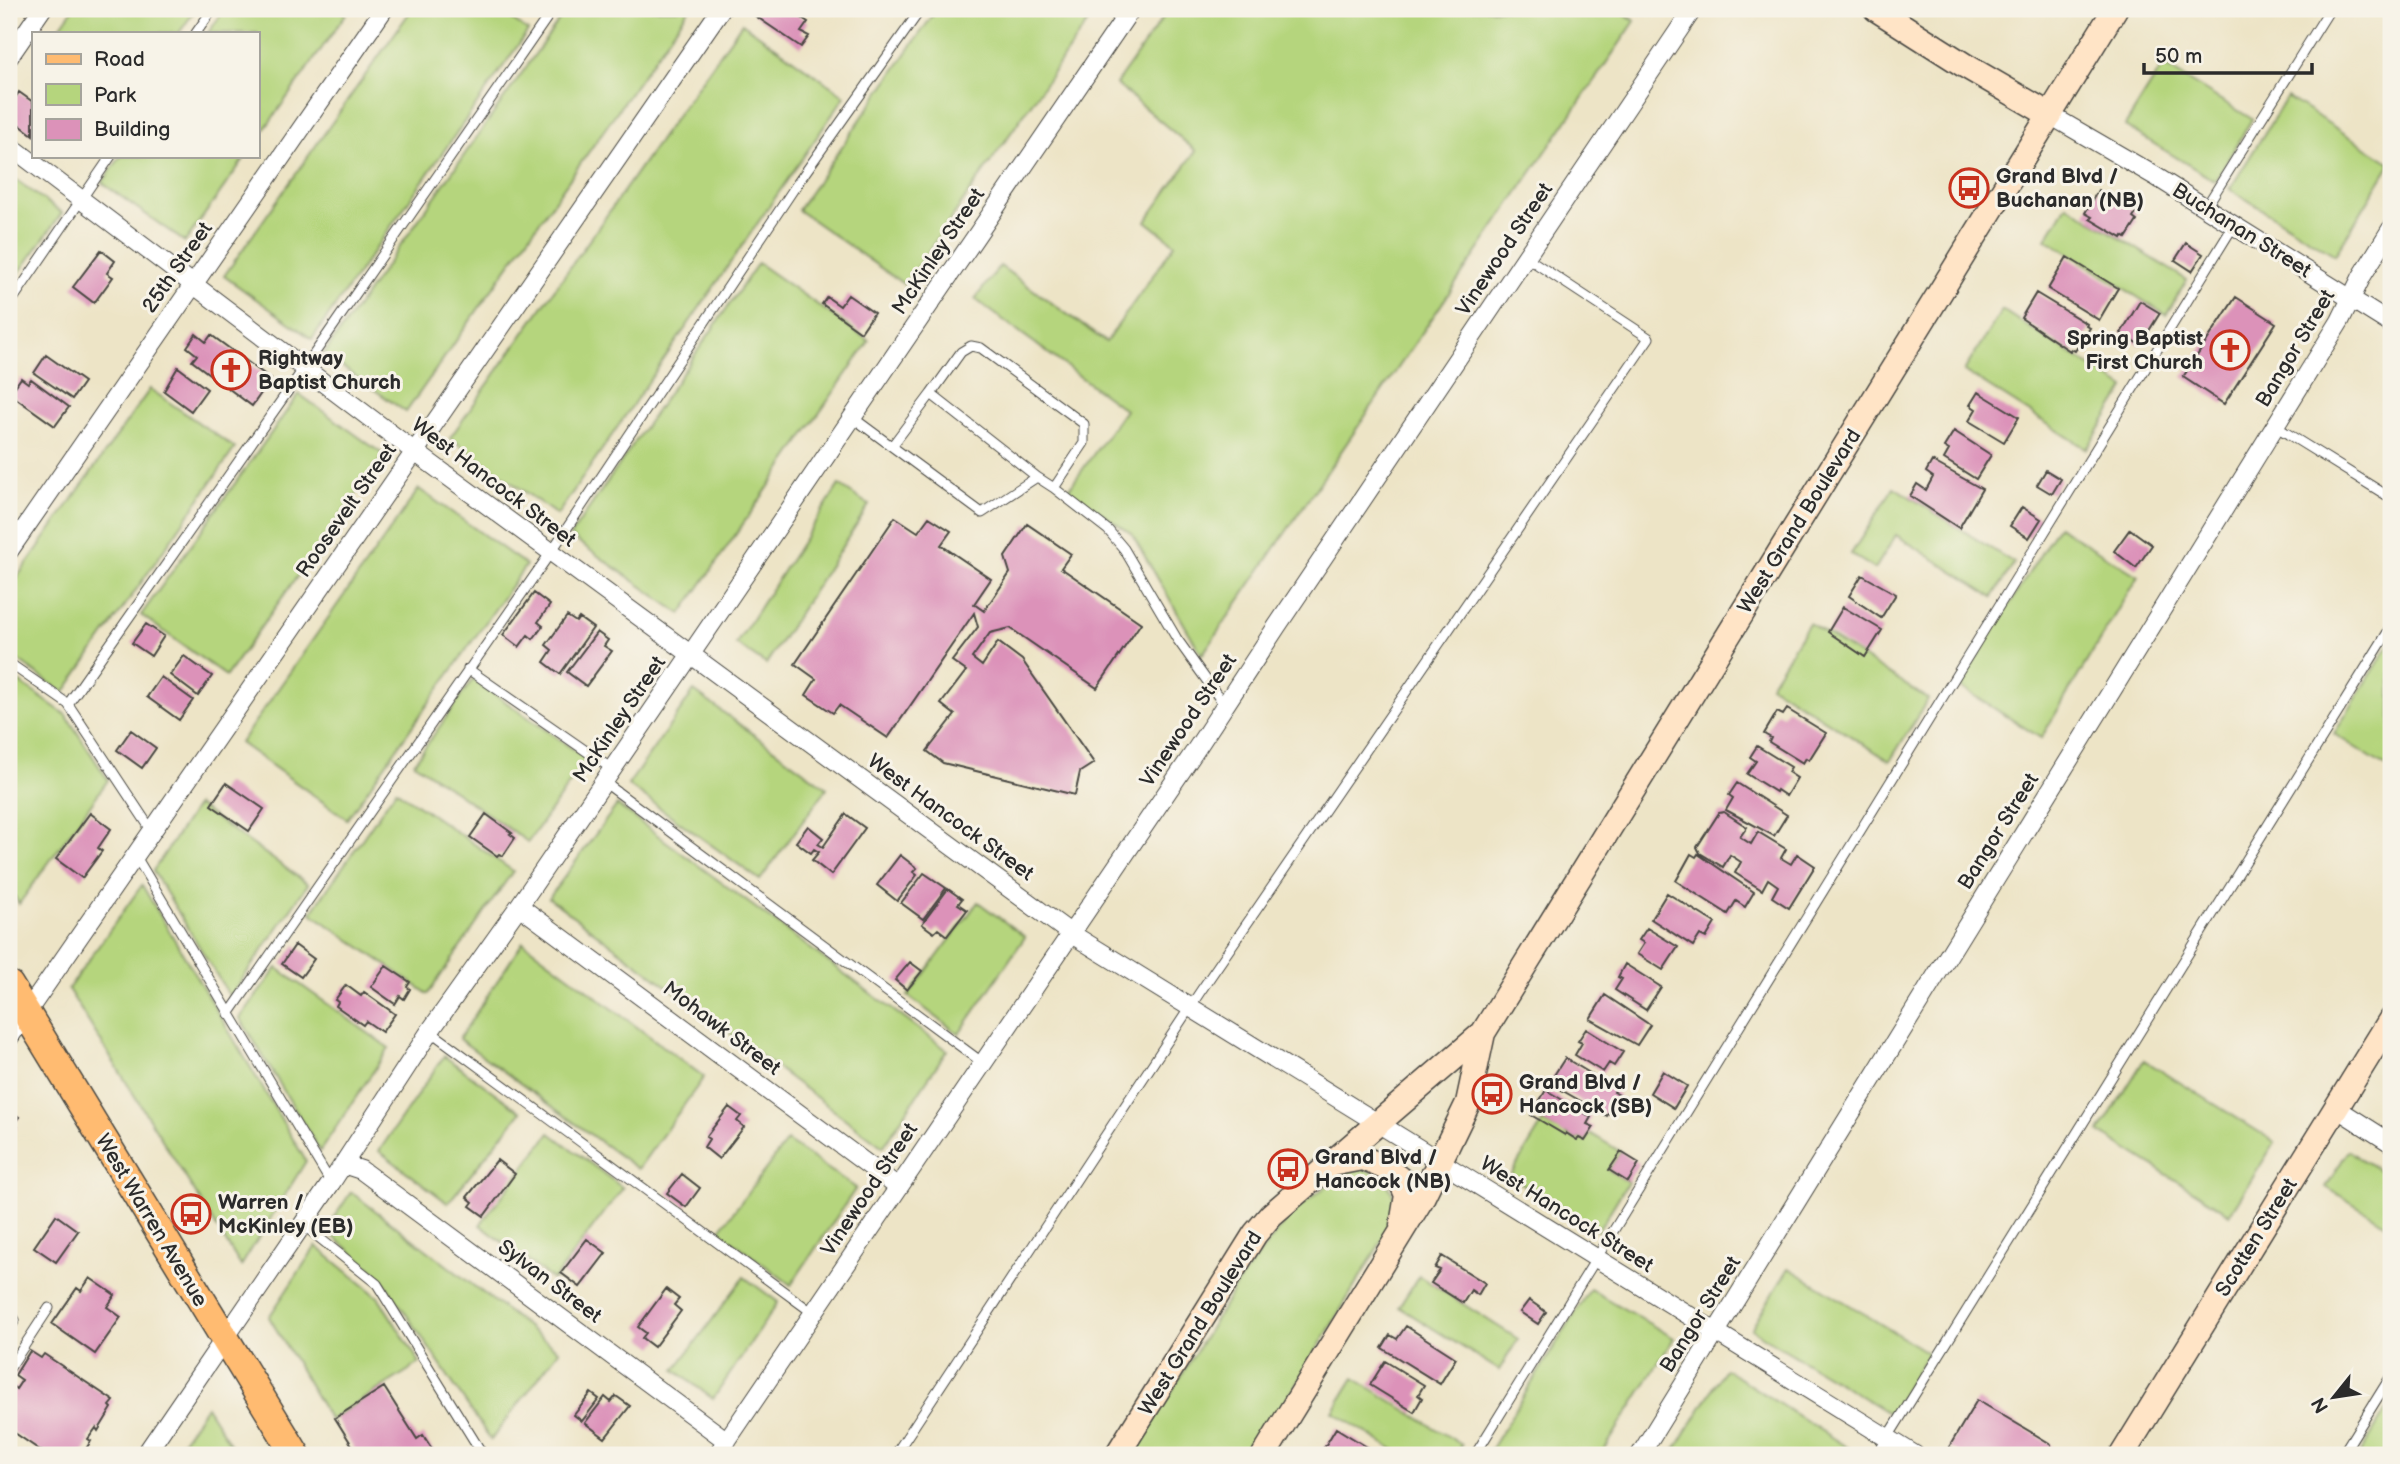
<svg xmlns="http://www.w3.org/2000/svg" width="2400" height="1464" font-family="'Balsamiq Sans',sans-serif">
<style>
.green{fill:#b5d57d;stroke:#708054;stroke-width:2}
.building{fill:#dc92b9}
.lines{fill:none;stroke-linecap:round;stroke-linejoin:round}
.lane-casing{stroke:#484742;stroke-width:11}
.street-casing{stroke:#484742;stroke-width:20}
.secondary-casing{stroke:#484742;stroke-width:27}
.primary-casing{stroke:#484742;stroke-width:31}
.lane{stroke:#fff;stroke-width:9}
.street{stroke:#fff;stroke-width:18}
.secondary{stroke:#ffe4c6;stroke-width:24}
.primary{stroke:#ffbb71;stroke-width:28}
.labels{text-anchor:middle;stroke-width:6;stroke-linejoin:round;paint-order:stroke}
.poi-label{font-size:21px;font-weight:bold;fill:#2b2b2b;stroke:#f7f3e8;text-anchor:start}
.street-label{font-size:21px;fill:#2b2b2b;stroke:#f7f3e8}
</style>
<rect width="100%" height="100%" fill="#f7f3e8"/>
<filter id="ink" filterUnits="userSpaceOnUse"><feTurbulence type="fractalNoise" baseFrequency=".0143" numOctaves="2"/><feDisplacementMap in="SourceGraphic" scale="14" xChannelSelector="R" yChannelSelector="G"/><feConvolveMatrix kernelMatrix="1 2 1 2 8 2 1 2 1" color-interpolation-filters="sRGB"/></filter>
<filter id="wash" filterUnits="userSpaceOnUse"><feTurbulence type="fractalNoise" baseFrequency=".00686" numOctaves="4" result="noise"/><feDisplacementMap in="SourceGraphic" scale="28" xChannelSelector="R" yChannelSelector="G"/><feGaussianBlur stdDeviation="1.57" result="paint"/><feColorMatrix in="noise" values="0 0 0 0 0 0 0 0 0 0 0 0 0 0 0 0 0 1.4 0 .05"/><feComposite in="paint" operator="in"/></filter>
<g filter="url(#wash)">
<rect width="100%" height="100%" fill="#ede4c6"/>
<path class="green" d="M73,9H196L179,33H56Z
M225,9H339L346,14L257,140V33H208Z
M412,9H496L528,31L312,339L224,276Z
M567,9H689L406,412L324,354Z
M937,9H1097L905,285L798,210Z
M1169,9H1617L1635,21L1202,655L1132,534L1068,490L1125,410L975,299L1000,266L1106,342L1175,244L1146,221L1196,151L1116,84Z
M742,23L845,96L557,515L450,438Z
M2163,65L2252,119L2215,181L2125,126Z
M2287,97L2391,163L2335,255L2230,189Z
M121,156H246L185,242L102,183Z
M9,175L62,213L9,287Z
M2067,205L2187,280L2166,315L2046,239Z
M758,263L869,341L681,614L570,536Z
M2002,310L2125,388L2087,449L1964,371Z
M150,389L235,448L64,693L9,654V589Z
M299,394L384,455L226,676L141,615Z
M839,485L869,505L766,664L736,644Z
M1894,487L2014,563L1993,597L1896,535L1875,569L1851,554Z
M419,489L526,565L347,819L240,743Z
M2058,526L2138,576L2041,738L1959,686Z
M1809,623L1928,699L1890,761L1770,685Z
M2391,642V770L2334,734Z
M9,675L66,715L108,780L19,904L9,887Z
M473,679L587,759L528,842L414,763Z
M694,691L827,788L760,880L628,785Z
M396,790L513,871L428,994L311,913Z
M197,805L308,884L230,997L153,871Z
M617,805L947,1050L883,1147L549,898Z
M142,885L306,1161L241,1266L68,989Z
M978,902L1025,937L959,1034L908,996Z
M523,942L704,1077L638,1169L459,1039Z
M277,968L389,1048L320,1151L240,1018Z
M444,1056L521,1112L448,1203L379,1151Z
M2144,1060L2275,1142L2230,1214L2099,1132Z
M1543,1122L1577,1140L1579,1138L1585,1141L1590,1133L1621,1152L1609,1170L1628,1182L1598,1231L1510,1176Z
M550,1133L623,1188L553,1280L480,1225Z
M787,1141L856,1188L791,1285L719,1231Z
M2348,1151L2391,1178V1227L2326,1187Z
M1351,1168C1385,1170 1389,1182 1399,1212L1254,1455H1133L1237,1284L1293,1211Z
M351,1192L559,1351L491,1440L381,1277L326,1230Z
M316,1246L378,1297L420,1363L330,1420L269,1317Z
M1789,1268L1928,1353L1890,1414L1751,1329Z
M1419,1276L1518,1339L1499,1370L1399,1307Z
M744,1277L778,1302L713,1399L675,1370Z
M1590,1289L1674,1338L1601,1455H1487Z
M1725,1369L1859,1455H1672Z
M1354,1378L1462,1445L1456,1455H1402L1333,1412Z
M2391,1402V1455H2359Z
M206,1406L237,1455H173Z"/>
<g id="blocks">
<path class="building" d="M758,9H788L808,22L801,32L809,36L801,47L754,15Z
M19,92L33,102V135L9,117V107Z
M2098,190L2137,212L2133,218L2137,221L2126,238L2123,236L2122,238L2090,219L2092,217L2085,213Z
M2186,243L2203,254L2192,271L2175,260Z
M101,250L115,261L107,273L113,277L94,303L73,287Z
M2067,257L2118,288L2099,320L2048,289Z
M2036,293L2087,324L2086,326L2090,328L2075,351L2071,349L2070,351L2021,318Z
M848,295L874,313L861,332L822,304L827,297L840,306Z
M2236,297L2276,323L2224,404L2183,377Z
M2140,301L2160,313L2140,345L2121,333Z
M196,334L206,342L211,335L271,379L252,406L192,361L197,355L187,347Z
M46,355L84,382L72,399L34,373Z
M178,367L207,389L191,411L164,391Z
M21,378L28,383L31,379L69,407L55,426L10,394Z
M1978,392L2019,417L2004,442L1969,421L1976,409L1970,405Z
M1954,431L1991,455L1976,479L1944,459L1949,450L1944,447Z
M1932,461L1982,489L1959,528L1910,496L1917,484L1926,490L1933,477L1926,472Z
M2046,470L2061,479L2052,494L2037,485Z
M2022,507L2041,519L2029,538L2010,526Z
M895,517L918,532L929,517L951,531L941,545L991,579L974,604L984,611L1010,573L1005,557L1027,524L1071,554L1061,568L1141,623L1097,688L1010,628L990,633L972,658L982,666L998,642L1022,660L1094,763L1080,772L1075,795L943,763L927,751L955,715L941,704L966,671L952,661L978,627L974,613L888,738L839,705L833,713L806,695L816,679L795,664Z
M2130,529L2152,545L2136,568L2114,551Z
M1862,575L1896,594L1881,618L1849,596Z
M534,593L550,605L538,622L543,626L533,639L528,635L519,647L503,635Z
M1843,607L1882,630L1865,657L1828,632Z
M567,616L576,622L579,618L593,628L560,674L544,662L552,650L546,645Z
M146,624L164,636L151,656L132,643Z
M597,632L608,640L604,646L612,651L586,686L567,672Z
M184,656L212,676L198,696L170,675Z
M161,677L193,700L179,720L147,697Z
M1787,709L1826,733L1809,760L1806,758L1803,763L1769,742L1771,738L1764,734L1777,712L1783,715Z
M131,730L156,748L142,768L117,750Z
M1757,746L1791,767L1788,772L1797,778L1786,796L1777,790L1776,792L1747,774L1756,761L1750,757Z
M226,783L264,809L249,831L211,805Z
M1737,783L1787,815L1774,836L1726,810L1733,798L1729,795Z
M1724,812L1747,827L1740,837L1751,844L1758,832L1786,849L1781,858L1791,864L1797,854L1815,866L1789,908L1772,897L1778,886L1768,879L1762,890L1735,873L1741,862L1730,855L1723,867L1700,853L1697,847L1719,813Z
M90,813L111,829L98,848L102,851L82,878L56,859Z
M486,814L512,833L510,834L515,838L503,856L499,854L497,856L470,837Z
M846,814L865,828L831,875L812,860L819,852L814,849L811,853L796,842L808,826L823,838L818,844L823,847Z
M1691,854L1696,857L1698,854L1754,892L1745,907L1736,901L1728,914L1676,881Z
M900,855L917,868L913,872L917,875L897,901L877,885Z
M924,873L946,888L923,919L901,903Z
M948,889L962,899L958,904L967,910L947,936L938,929L934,933L922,924Z
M1667,893L1715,923L1706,938L1700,935L1693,946L1651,919Z
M1647,928L1678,947L1663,970L1637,954L1644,943L1639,940Z
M295,945L314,959L301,977L282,964Z
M910,962L922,971L907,990L895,980Z
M1625,964L1661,987L1646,1010L1615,990L1622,979L1618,977Z
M386,966L410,982L407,987L410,989L404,999L400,996L395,1004L371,987Z
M346,985L361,996L364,992L395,1014L382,1032L366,1021L363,1025L336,1006L338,1002L335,1000Z
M1605,995L1650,1025L1637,1045L1590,1019Z
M1586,1029L1623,1052L1614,1066L1609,1063L1603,1072L1575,1055L1582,1043L1578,1041Z
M1565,1058L1616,1089L1614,1092L1619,1095L1607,1116L1549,1083Z
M1663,1071L1687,1086L1674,1108L1650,1093Z
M1546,1090L1591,1117L1587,1124L1594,1127L1585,1141L1579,1138L1577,1140L1566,1133L1565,1135L1531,1115Z
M729,1107L741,1116L737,1121L744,1127L719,1159L704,1147L709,1139L706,1137Z
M9,1110L19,1117L13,1125L17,1127L9,1139Z
M1621,1152L1639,1163L1628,1182L1609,1170Z
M497,1160L515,1174L484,1216L470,1206L473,1202L467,1197Z
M682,1174L700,1188L686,1207L667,1193Z
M56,1215L78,1231L56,1262L34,1247Z
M587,1239L606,1253L580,1287L561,1273Z
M1442,1256L1485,1283L1478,1295L1471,1290L1463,1303L1431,1283L1440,1270L1435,1268Z
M90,1278L115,1295L107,1307L121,1317L95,1354L52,1324L77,1288L81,1291Z
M666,1289L679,1299L674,1305L681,1311L654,1347L642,1338L646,1333L638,1327Z
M1529,1300L1546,1312L1538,1324L1520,1312Z
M1406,1326L1456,1358L1440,1384L1382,1348L1390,1335L1397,1339Z
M30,1351L41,1358L44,1354L114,1401L110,1406L112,1408L98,1431L96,1428L88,1439L91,1441L82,1455H47L9,1429V1384L16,1389L22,1380L15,1375Z
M1385,1361L1424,1385L1418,1395L1422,1398L1414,1412L1370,1385Z
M384,1387L417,1439L423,1435L436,1455H358L335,1418Z
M591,1393L599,1399L582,1421L574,1415Z
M616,1396L630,1406L605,1438L585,1423L605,1397L611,1402Z
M1977,1400L2051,1444L2052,1455H1964L1949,1447Z
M1336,1428L1380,1455H1324L1321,1453Z"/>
</g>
</g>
<g filter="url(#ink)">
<use href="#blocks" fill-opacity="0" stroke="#484742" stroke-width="2"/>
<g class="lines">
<g class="lane-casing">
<path id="lane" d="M196,33L213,9
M2206,207L2330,9
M9,305L111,156
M931,394L961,352L971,346L981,348L1084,424V443L1054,488
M852,417L982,513L1037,477L1054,488L1108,530L1124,549L1177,639L1225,706
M2275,426L2391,498
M892,446L931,394L1037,477
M9,663L68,704L152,831
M468,669L612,769
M68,704L314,354L553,9
M604,782L983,1063
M135,855L331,1183
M229,1014L551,552L797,184L921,9
M430,1031L813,1313
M302,1224L377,1284L483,1455
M9,1310L15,1320L9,1330
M9,1369L49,1308
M9,1451L14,1455
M895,1455L1200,992L1649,338L1526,257
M1475,1455L2234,225
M1877,1455L2391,627
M2342,1455L2391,1376"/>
</g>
<g class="street-casing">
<path id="street" d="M9,57L42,9
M2050,115L2155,176L2391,324
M9,145L415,452L1070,933L1915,1455
M9,551L384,9
M519,906L898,1187
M9,1038L721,9
M2336,1108L2391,1143
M343,1164L361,1170L727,1441
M145,1455L331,1183L430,1031L519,906L1131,9
M717,1455L1197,748L1277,626L1693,9
M1640,1455L2340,321L2362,276L2391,229"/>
</g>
<g class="secondary-casing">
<path id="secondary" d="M1876,9L1964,65L2050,115
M1331,1164L1362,1158L1384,1167L1400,1179L1407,1195L1402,1225
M1117,1455L1255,1234L1271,1215L1483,1033L2115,9
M1264,1455L1421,1200L1468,1103L1483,1033
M2122,1455L2391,1019"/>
</g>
<g class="primary-casing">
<path id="primary" d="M9,985L296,1455"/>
</g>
<use href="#lane" class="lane"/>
<use href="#street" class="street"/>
<use href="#secondary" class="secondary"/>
<use href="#primary" class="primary"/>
</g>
</g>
<defs>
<g id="bus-ring" transform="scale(2.0125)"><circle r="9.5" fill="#f7f3e8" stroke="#c8321e" stroke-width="1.5"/><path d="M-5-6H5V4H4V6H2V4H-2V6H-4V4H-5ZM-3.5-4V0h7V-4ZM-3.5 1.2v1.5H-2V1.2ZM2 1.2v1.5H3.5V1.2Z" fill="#c8321e"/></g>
<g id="church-ring" transform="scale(2.0125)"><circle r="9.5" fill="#f7f3e8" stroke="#c8321e" stroke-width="1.5"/><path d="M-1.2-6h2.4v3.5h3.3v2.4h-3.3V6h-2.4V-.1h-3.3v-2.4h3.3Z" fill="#c8321e"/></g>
</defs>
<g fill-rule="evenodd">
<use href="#bus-ring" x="1969" y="188"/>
<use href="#church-ring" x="2230" y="350"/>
<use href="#church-ring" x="231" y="370"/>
<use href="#bus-ring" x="1492" y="1094"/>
<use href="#bus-ring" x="1288" y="1169"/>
<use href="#bus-ring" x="191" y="1214"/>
</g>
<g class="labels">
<g class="poi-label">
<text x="1996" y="183">Grand Blvd /<tspan x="1996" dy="24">Buchanan (NB)</tspan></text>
<text x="2203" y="345" text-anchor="end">Spring Baptist<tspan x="2203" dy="24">First Church</tspan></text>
<text x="258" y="365">Rightway<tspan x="258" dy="24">Baptist Church</tspan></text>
<text x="1519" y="1089">Grand Blvd /<tspan x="1519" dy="24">Hancock (SB)</tspan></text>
<text x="1315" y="1164">Grand Blvd /<tspan x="1315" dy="24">Hancock (NB)</tspan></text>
<text x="218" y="1209">Warren /<tspan x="218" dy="24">McKinley (EB)</tspan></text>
</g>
<g class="street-label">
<text transform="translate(2242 230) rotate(32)" y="7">Buchanan Street</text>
<text transform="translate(1504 249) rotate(-56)" y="7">Vinewood Street</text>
<text transform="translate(938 251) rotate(-56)" y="7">McKinley Street</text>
<text transform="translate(177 267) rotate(-55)" y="7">25th Street</text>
<text transform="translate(2295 348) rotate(-59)" y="7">Bangor Street</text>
<text transform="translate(494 482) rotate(37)" y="7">West Hancock Street</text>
<text transform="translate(346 510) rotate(-55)" y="7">Roosevelt Street</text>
<text transform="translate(1799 521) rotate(-58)" y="7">West Grand Boulevard</text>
<text transform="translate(619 719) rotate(-56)" y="7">McKinley Street</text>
<text transform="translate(1188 720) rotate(-56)" y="7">Vinewood Street</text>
<text transform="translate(951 817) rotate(36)" y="7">West Hancock Street</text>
<text transform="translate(1998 831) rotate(-58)" y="7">Bangor Street</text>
<text transform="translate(722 1028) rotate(37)" y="7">Mohawk Street</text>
<text transform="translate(869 1189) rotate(-56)" y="7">Vinewood Street</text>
<text transform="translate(1567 1214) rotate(32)" y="7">West Hancock Street</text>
<text transform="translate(152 1220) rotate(59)" y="7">West Warren Avenue</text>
<text transform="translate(2256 1237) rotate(-58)" y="7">Scotten Street</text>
<text transform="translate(550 1281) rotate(37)" y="7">Sylvan Street</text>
<text transform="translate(1700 1314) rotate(-58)" y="7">Bangor Street</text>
<text transform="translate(1200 1323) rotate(-58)" y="7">West Grand Boulevard</text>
</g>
</g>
<rect width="2400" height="1464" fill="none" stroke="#f7f3e8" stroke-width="35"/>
<rect x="32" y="32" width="228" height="126" fill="#f7f3e8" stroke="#a5a39c" stroke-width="2"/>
<rect x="46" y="54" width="35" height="10" fill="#ffbb71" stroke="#a5a39c" stroke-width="2"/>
<text x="94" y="66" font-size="21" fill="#2b2b2b">Road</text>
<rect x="46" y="84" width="35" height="21" fill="#b5d57d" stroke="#a5a39c" stroke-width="2"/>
<text x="94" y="102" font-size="21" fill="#2b2b2b">Park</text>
<rect x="46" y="119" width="35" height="21" fill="#dc92b9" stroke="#a5a39c" stroke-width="2"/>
<text x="94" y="136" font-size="21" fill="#2b2b2b">Building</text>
<g transform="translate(2334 1397) rotate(240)" stroke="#f7f3e8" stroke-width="5" paint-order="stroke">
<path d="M0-5L12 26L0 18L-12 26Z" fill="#2b2b2b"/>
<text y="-10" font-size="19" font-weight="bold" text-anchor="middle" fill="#2b2b2b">N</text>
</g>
<path d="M2144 63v10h168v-10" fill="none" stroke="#2b2b2b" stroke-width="3.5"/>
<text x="2155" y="63" font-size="21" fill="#2b2b2b" stroke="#f7f3e8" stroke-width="5" paint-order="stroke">50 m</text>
</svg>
